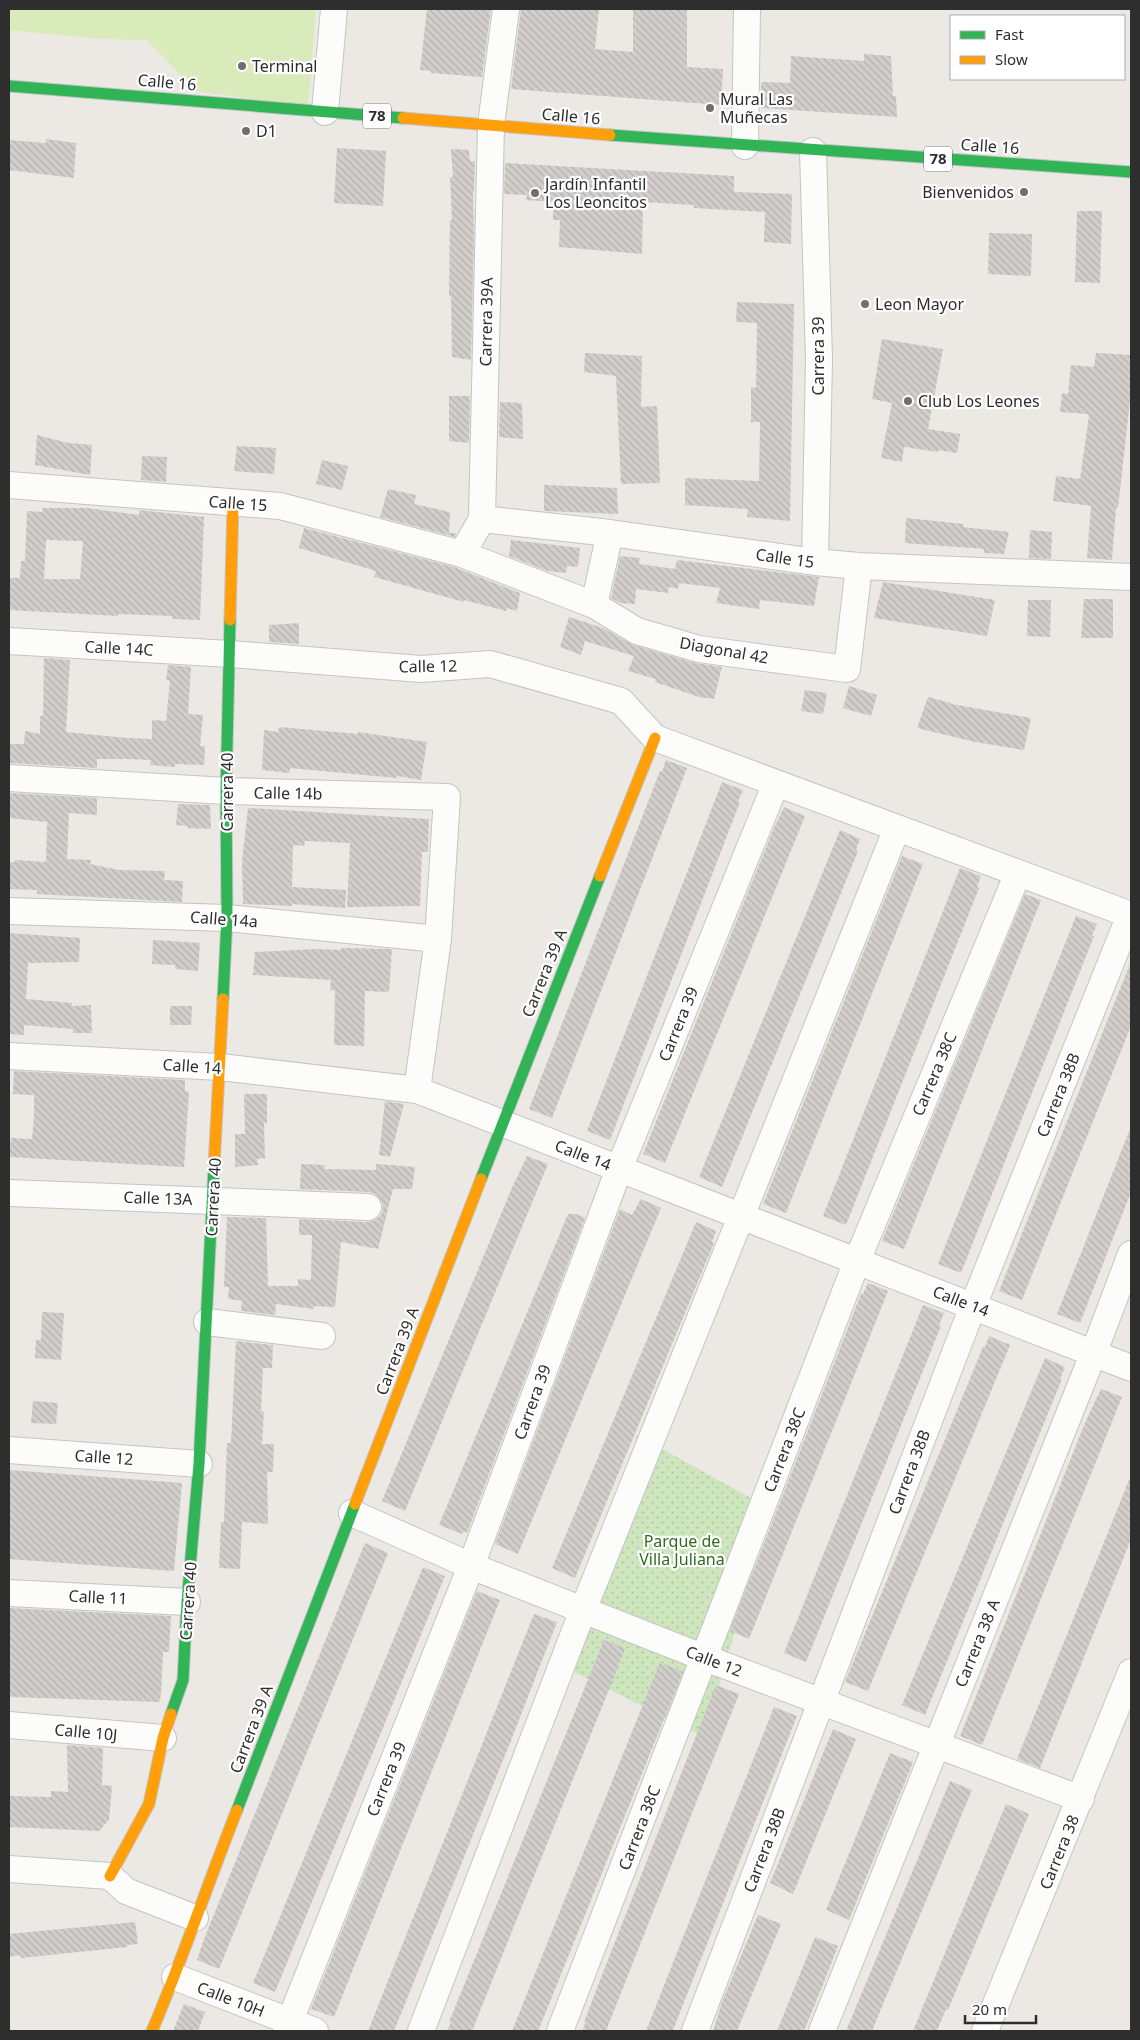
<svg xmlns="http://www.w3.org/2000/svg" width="1140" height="2040" font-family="'Noto Sans',sans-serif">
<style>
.grass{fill:url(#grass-dots)}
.pitch{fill:#d9eabb}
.building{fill:url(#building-back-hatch);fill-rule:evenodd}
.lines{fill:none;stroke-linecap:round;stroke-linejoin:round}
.street-casing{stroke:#c5c4c5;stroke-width:28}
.fast-casing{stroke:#c5c4c5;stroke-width:13}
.slow-casing{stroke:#c5c4c5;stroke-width:13}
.street{stroke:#fcfcfb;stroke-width:26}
.fast{stroke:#30b455;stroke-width:11}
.slow{stroke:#ff9f0a;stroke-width:11}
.poi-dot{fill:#706f6e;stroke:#fff;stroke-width:2}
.labels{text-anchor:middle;stroke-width:4.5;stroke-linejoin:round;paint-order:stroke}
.shield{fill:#fff;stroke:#6d6d6d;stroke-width:1}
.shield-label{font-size:15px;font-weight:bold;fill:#2e2e2e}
.poi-label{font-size:16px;fill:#2e2e2e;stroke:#fff;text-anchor:start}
.street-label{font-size:16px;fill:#2e2e2e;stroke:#fff}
.park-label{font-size:16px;fill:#2c6e1b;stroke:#fff}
</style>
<defs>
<pattern id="grass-dots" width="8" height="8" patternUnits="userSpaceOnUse" patternTransform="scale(1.25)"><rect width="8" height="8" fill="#cee6be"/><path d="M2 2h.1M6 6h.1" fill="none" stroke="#b1c6a4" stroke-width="1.8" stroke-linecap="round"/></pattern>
<pattern id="building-back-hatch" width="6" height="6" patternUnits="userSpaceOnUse" patternTransform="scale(1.25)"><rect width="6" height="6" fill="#d1cecb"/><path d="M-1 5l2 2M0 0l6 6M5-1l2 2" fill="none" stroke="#b4b1af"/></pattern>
</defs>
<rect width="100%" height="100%" fill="#ece8e4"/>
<path class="grass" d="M637,1435L771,1509L704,1737L574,1672Z"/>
<path class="pitch" d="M9,9H316L308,107L196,91L147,40L101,39L9,30Z"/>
<path class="building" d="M427,9H491L482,77L431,73V71L420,70Z
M521,9H599L595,49L633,52V9H687V67L723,69L721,105L511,89Z
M864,54L891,56L893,96H896L897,117L761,108V82L790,83L791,56L864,61Z
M46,139L76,143L74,178L9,170V140L46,143Z
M337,148L386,151L383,206L334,203Z
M451,149L469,150L470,161H475L474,192H473L474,234L471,360L452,357L451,296H449L450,220H452L450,177H453Z
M505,163L734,176V192L792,194L791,244L764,242L765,212L694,208V205L643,202L642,254L559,247L560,220H553V202L526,200L527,195L504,194Z
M1077,211H1102L1100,283L1075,282Z
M989,233L1032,234L1031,276L988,274Z
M737,302L794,304L790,521L747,517L748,509L685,505V478L759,481L760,422H751V387L756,388L757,323L736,322Z
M882,339L943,349L928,429L960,434L957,453L938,450V452L904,447L902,462L881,458L892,403L872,399Z
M585,353L642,356L641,407L657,406L660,483L621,484L616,376L584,372Z
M1096,353L1131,355V392L1118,508H1116L1112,560L1087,558L1091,506L1053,501L1056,476L1080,479L1089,416L1088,414L1060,412L1062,393L1068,394L1071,365L1094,367Z
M449,396H470L469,443L449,441Z
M500,402L522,403L523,439L499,437Z
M37,435L68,443L92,445L90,475L35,465Z
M237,446L276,448L274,474L234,471Z
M142,456L167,457L166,482L141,480Z
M322,460L348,466L342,490L316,484Z
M544,485L617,488L618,514L544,511Z
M388,489L416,495L414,504L450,512L449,533H456L455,537L380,517Z
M43,508H87L139,515V510L204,517L200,620L172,619V616L118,614V616L9,610V578H20L21,561H25L27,511L42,512ZM46,540L83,541L80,579H44Z
M906,518L964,524L963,527L1009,532L1004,554L984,553V549L905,543Z
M304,528L454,567L520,593L517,611L507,608L506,611L464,600V602L374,577L376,571L299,548Z
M1030,530L1052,532L1051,559L1029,558Z
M511,540L580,548L578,567L567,566L566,573L547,571L509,556Z
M620,556L640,558L639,564L675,569L677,560L819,577L814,606L760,600L759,609L716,603L720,588L679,583L678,589L669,587L668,593L636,589L635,604L620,603L611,598Z
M883,582L995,600L987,636L874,618Z
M1084,599H1113V638H1081Z
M1028,600H1051L1050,637L1027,636Z
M569,617L603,628L633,645L695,663L722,667L714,699L699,697L655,682L656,679L628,671L634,656L585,641L581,655L560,647Z
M299,623V644L269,642V625Z
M44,658L70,660L66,732L127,738L152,739V720L166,721L170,681L166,680L168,665L191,667L188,714L203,715L200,746H205L204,765L175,764V767L150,765L151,760L126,759H97V768L9,763V744H24L25,731L40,734V716H43Z
M849,686L877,695L871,716L843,708Z
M805,690L827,693L823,714L801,711Z
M928,697L951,703V704L1031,718L1024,750L975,742L917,728Z
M279,727L358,734V732L427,742L421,780L397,776L396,778L290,768L289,773L262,770L264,730L278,732Z
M666,760L687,768L552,1118L529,1109L660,771L662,772Z
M722,782L743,790L738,801L740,802L610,1140L587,1131Z
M9,793L97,798V815L69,813L67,859L91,860L90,864L119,870L165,871L164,880L183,881L182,902L37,894V890L9,889V862H15V860L46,862L47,822L9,818Z
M178,804L210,805L211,829L187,828L188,826L176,825Z
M784,807L805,816L665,1163L643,1154L773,830Z
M248,808L429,819L428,852H422L420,906L347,907L350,843L305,841L304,846L293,845L292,887L346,890L345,908L292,904V906L243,904L242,861Z
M840,830L860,839L856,850L858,851L722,1187L699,1177Z
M902,856L923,864L786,1213L763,1204Z
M960,868L981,876L977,887L979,888L846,1225L823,1216Z
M1025,894L1041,900L904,1249L882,1241Z
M1076,916L1097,924L1092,936H1094L961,1273L938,1264Z
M9,933L80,938L79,962L28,963L26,999L72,1003V1006L91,1005L92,1033H73V1029L24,1025V1035L9,1034Z
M153,940L200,943L198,971L175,969V965L152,964Z
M341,948L392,949L389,992L365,991L364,1046L334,1045L335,991L330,990L331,980L253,975L255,952L316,949L341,950Z
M1130,964H1131V1026L1022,1300L999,1291Z
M170,1006H192L191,1025H170Z
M14,1071L185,1080V1091L189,1092L184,1167L9,1157L11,1138L32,1139L34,1117V1095L13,1094Z
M244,1094H267V1123H264L265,1158L257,1159L258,1165L235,1167V1134H245Z
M385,1101L404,1104L390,1157L379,1155Z
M1130,1129L1131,1192L1080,1323L1057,1314Z
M527,1156L548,1164L405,1511L382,1501L511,1190Z
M301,1164L325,1165L324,1169L376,1170V1164L415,1167L412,1189H393L378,1249L341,1242L335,1307L314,1306V1309L276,1304L275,1315L241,1311L242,1301L228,1299L229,1287H224L227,1217L266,1218L268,1286H298V1279L311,1280L312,1235H299V1219L367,1222L375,1220L381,1215L383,1208L381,1200L376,1194L369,1192L300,1189Z
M641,1199L661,1208L518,1554L495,1544L620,1209L632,1215Z
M568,1214H576L585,1218L467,1533L464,1531L462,1534L439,1525Z
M696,1222L716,1231L712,1242L714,1243L575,1578L552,1568Z
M868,1283L888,1291L749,1639L730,1631L861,1294H863Z
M923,1305L944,1313L939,1325L941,1326L806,1662L784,1653Z
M42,1312L64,1313L61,1360L35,1358L36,1340H41Z
M989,1336L1010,1345L868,1691L845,1682L983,1347H985Z
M236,1341L273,1345L272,1368H263L261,1411L264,1412L262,1444H274L273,1472H267L268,1524L242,1522L240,1569L219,1568L221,1522H224L227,1443H231Z
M1045,1358L1065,1367L1060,1379H1062L925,1715L902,1705Z
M1101,1389L1122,1397L982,1745L960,1736L1085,1423Z
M33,1401L58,1403L56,1424L31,1423Z
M9,1470L182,1483L174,1571L9,1559Z
M1131,1475V1539L1040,1768L1017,1759Z
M365,1543L388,1553L219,1969L197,1960L204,1939Z
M423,1567L445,1576L275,1992L253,1983Z
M477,1591L500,1600L334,2017L311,2009Z
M9,1608L171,1616L169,1652H163L161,1696L159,1702L9,1697Z
M534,1614L557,1622L510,1743L394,2031H368Z
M604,1640L625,1648L616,1672L472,2031H447L451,2022H449Z
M660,1662L683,1672L543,2019L538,2031H512Z
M716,1685L739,1694L730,1717L606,2031H582L586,2022H584L602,1975Z
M774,1707L797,1716L675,2025L673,2031H646Z
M833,1729L856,1739L793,1894L770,1883Z
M67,1745L103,1748L102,1785L112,1786L109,1820L99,1831L9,1827V1796L51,1797V1791L68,1792Z
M890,1753L913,1762L849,1920L826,1910Z
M950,1781L972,1790L886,1997L872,2031H846Z
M1006,1804L1029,1814L953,1998L948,2010L946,2009L937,2031H913Z
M758,1915L781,1924L737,2031H713L722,2002Z
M135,1922L138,1944L127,1945V1947L21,1958L20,1955L9,1957V1934Z
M815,1937L838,1946L824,1982L804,2031H777Z
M184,2004L205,2012L198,2031H173Z"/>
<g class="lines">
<g class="street-casing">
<path id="street" d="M325,112L334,9
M745,146L747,9
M813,151L819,359L815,562
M9,485L280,506L462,554L594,605L637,631L699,649L847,669L859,566
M482,519L610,533L815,562L859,566L1131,577
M462,554L482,519L491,125L506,9
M594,605L610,533
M9,641L230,654L421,669L490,664L621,701L655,738L1131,915
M9,778L226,791L447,797L438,939L417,1090
M9,911L227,918L438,939
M9,1056L220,1067L417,1090L1131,1368
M9,1193L368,1207
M207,1322L322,1336
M9,1450L199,1464
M352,1513L471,1566L705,1658L1081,1799
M9,1593L187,1602
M9,1725L163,1738
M9,1869L110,1876L126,1891L195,1918
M175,1977L315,2031
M286,2031L471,1566L619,1169L776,783
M421,2031L583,1610L897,828
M560,2031L857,1261L1018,873
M695,2031L973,1306L1130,915
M822,2031L1094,1352L1131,1254
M985,2031L1131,1672"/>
</g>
<g class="fast-casing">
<path id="fast" d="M9,86L403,118
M610,135L1131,172
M223,999L227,918L226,791L230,620
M481,1179L600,876
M171,1714L183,1680L187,1602L199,1464L214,1166
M237,1810L355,1504"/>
</g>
<g class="slow-casing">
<path id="slow" d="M403,118L610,135
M230,620L233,503
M600,876L655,738
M214,1166L223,999
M355,1504L481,1179
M110,1876L149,1804L163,1738L171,1714
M152,2031C183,1958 208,1883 237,1810"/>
</g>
<use href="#street" class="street"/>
<use href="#fast" class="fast"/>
<use href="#slow" class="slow"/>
</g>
<g class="poi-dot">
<circle cx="242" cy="66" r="5"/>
<circle cx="710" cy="108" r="5"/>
<circle cx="246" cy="131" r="5"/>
<circle cx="1024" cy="192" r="5"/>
<circle cx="535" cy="193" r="5"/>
<circle cx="865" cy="304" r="5"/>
<circle cx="908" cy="401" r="5"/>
</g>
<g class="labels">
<g class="shield">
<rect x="363" y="103.5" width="28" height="25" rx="4"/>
<rect x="924" y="146.5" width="28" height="25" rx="4"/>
</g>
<g class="shield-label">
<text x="377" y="121">78</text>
<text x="938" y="164">78</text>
</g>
<g class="poi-label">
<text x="252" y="72">Terminal</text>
<text x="720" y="105">Mural Las<tspan x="720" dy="18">Muñecas</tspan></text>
<text x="256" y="137">D1</text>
<text x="545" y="190">Jardín Infantil<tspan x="545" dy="18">Los Leoncitos</tspan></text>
<text x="1014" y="198" text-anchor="end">Bienvenidos</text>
<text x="875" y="310">Leon Mayor</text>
<text x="918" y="407">Club Los Leones</text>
</g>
<g class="street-label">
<text transform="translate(167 82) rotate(5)" y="6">Calle 16</text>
<text transform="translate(571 116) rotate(5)" y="6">Calle 16</text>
<text transform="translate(990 146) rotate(4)" y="6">Calle 16</text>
<text transform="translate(486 322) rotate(-89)" y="6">Carrera 39A</text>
<text transform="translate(818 356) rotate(-90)" y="6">Carrera 39</text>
<text transform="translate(238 503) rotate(4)" y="6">Calle 15</text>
<text transform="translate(785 558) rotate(8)" y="6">Calle 15</text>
<text transform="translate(119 648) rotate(3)" y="6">Calle 14C</text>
<text transform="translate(724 650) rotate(10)" y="6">Diagonal 42</text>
<text transform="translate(428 666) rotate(-1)" y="6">Calle 12</text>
<text transform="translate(227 792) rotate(-90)" y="6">Carrera 40</text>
<text transform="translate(288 793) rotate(1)" y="6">Calle 14b</text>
<text transform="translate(224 919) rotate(4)" y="6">Calle 14a</text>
<text transform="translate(544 973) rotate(-68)" y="6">Carrera 39 A</text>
<text transform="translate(678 1024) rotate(-68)" y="6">Carrera 39</text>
<text transform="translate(192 1066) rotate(4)" y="6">Calle 14</text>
<text transform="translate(934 1074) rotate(-67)" y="6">Carrera 38C</text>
<text transform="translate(1058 1095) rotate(-68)" y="6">Carrera 38B</text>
<text transform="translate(583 1155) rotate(21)" y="6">Calle 14</text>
<text transform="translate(213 1197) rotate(-87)" y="6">Carrera 40</text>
<text transform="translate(158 1198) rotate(2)" y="6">Calle 13A</text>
<text transform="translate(961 1301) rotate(21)" y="6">Calle 14</text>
<text transform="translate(397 1351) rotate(-69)" y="6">Carrera 39 A</text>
<text transform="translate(532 1402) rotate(-70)" y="6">Carrera 39</text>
<text transform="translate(784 1450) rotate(-69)" y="6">Carrera 38C</text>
<text transform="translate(104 1457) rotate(4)" y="6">Calle 12</text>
<text transform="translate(909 1472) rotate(-69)" y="6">Carrera 38B</text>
<text transform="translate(98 1597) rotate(3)" y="6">Calle 11</text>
<text transform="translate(188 1601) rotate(-86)" y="6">Carrera 40</text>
<text transform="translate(977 1643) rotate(-68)" y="6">Carrera 38 A</text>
<text transform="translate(714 1661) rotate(21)" y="6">Calle 12</text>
<text transform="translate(251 1729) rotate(-69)" y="6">Carrera 39 A</text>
<text transform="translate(86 1732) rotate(5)" y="6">Calle 10J</text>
<text transform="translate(386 1779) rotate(-68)" y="6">Carrera 39</text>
<text transform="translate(639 1828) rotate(-69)" y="6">Carrera 38C</text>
<text transform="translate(764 1850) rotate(-69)" y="6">Carrera 38B</text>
<text transform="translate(1059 1852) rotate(-68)" y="6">Carrera 38</text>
<text transform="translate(231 1999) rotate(21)" y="6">Calle 10H</text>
</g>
<g class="park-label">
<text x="682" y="1547">Parque de<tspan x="682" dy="18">Villa Juliana</tspan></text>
</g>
</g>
<rect width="1140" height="2040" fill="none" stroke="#2e2e2e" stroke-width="20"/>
<rect x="950" y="15" width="175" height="65" fill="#ffffff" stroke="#ababab"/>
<rect x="960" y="31" width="25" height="8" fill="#30b455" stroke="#ababab"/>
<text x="995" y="40" font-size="15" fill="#2e2e2e">Fast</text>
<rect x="960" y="56" width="25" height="8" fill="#ff9f0a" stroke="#ababab"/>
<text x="995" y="65" font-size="15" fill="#2e2e2e">Slow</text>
<path d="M965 2015v8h71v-8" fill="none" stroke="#2e2e2e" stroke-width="2.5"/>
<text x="972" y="2015" font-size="15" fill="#2e2e2e" stroke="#ffffff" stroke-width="4" paint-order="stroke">20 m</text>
</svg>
